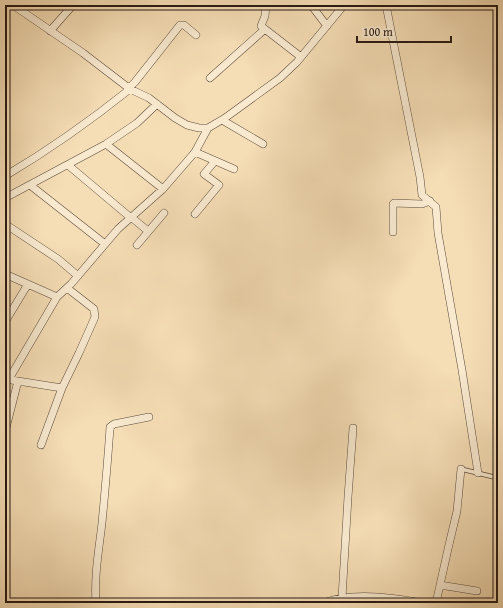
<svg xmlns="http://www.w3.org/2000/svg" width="503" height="608" font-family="'Gentium Book Plus',serif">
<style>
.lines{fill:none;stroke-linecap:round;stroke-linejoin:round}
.service-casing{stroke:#5b4b3c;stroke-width:5}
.minor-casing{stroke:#5b4b3c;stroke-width:8}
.service{stroke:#f8e9cf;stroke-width:3.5}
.minor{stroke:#f8e9cf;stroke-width:7}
</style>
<rect width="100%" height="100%" fill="#f5ddb5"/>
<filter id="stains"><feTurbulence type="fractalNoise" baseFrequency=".005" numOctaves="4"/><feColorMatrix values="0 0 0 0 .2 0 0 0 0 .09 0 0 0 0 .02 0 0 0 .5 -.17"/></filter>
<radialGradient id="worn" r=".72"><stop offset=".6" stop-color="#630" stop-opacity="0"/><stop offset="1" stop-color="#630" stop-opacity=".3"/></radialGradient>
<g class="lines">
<g class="service-casing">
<path id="service" d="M461,469L498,478"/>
</g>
<g class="minor-casing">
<path id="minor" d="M13,5L83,53L130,89L149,98L175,118L187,125L199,128H208L225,118L280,78L297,62L344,5
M266,5L265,16L261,26L301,57
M311,5L327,26
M386,5L420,177L422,195L436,207L438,233L462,370L478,473
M50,31L73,5
M210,78L265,29
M129,88L135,82L180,25H184L196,35
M222,120L263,144
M106,144L163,189
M195,152L234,169
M68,165L131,218
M5,176C49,150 90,121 130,89
M30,185L105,244
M5,198L106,144L137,123L157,104
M195,214L219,185L204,174L215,161
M131,217L148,231
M5,224L58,259L78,276
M393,232V204L394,203L422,204L430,201
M137,245L164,213
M5,274L57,297
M5,322L28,284
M5,379L62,388
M9,379L57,297L71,284L118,229L163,189L195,152L208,128
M5,432L18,381
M41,445L62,388L79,353L95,317L94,309L67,288
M440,585L477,591
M342,598L348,497L353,428
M96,603C94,576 99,549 102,523C105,491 108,459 110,427L114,424L149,417
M323,603C351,592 392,597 422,603
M436,603L448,549L457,511L461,469"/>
</g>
<use href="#service" class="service"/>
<use href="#minor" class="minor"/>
</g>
<rect width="503" height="608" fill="none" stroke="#f5ddb5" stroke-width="20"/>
<rect x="6" y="6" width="491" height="596" fill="none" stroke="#281a13" stroke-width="2"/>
<rect x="10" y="10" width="483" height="588" fill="none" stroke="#281a13"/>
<path d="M357 36v6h94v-6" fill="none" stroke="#281a13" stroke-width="2"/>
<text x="363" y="36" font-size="12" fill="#281a13" stroke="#f8e9cf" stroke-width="3" paint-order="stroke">100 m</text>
<rect width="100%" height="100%" filter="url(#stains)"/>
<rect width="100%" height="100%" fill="url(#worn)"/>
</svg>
